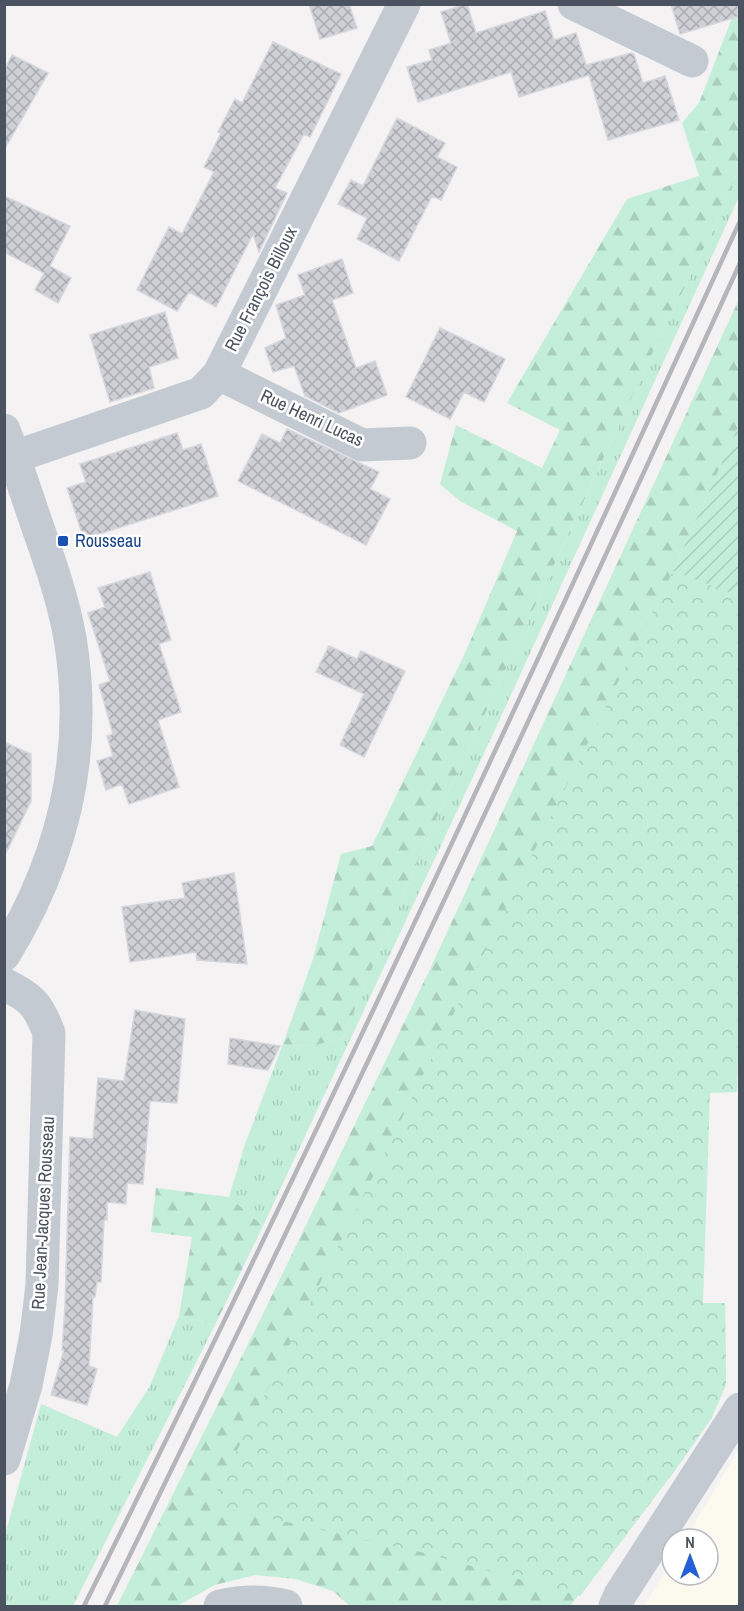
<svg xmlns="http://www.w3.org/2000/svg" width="744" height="1611" font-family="'Archivo Narrow',sans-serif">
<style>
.commercial{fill:#fcf9ee}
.grass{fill:url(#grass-tufts)}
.forest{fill:url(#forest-firs)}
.park{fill:url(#park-crowns)}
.garden{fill:url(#garden-furrows)}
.building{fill:url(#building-cross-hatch);stroke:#d6d7dd;stroke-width:1.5}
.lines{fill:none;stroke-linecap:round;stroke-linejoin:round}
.minor{stroke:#c3cad2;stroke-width:33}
.rail{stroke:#b4b6bb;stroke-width:4.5}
.transit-dot{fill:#1a4fb4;stroke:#fff;stroke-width:2}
.labels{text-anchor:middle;stroke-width:5;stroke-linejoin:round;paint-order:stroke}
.street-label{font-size:18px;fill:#4a535f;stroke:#fff}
.transit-label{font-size:18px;fill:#164399;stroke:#fff;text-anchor:start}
</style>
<defs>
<pattern id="grass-tufts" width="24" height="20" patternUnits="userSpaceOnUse" patternTransform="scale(1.5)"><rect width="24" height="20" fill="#c3eed9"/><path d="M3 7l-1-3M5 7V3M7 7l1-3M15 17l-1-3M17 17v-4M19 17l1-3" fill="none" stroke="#a9cebd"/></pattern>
<pattern id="forest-firs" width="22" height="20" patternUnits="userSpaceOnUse" patternTransform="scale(1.5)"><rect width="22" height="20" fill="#c3eed9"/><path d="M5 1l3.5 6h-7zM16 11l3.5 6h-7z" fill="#a9cebd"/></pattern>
<pattern id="park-crowns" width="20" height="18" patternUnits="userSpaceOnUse" patternTransform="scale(1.5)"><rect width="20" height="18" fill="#c3eed9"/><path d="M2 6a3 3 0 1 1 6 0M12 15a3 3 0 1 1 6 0" fill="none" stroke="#a9cebd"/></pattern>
<pattern id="garden-furrows" width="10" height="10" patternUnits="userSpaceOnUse" patternTransform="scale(1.5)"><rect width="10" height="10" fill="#c3eed9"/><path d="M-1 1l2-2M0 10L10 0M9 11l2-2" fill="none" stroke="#a9cebd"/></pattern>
<pattern id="building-cross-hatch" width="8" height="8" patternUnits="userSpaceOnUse" patternTransform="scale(1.5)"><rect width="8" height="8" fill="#cfd0d6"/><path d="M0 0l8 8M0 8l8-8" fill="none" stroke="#aaabb1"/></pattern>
</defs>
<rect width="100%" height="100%" fill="#f4f2f2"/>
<path class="commercial" d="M739,1449V1606H644L672,1561V1575H708V1539H685Z"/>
<path class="grass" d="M739,168V197L493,734L263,1226L229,1197L244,1147L283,1044L310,1046L342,1039L436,819L650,358L718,219Z
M179,1316L215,1325L73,1606H5V1535L41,1404L117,1437L150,1386Z"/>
<path class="forest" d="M737,5H739V168L718,219L650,358L436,819L342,1039L310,1046L283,1044L313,959L341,854L372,846L466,651L517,531L460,501L440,484L456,425L542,468L560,430L507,403L627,199L699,176L682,123L699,103Z
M739,299V425L673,571L739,596L295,1412L725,1303L726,1385L711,1419L673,1473L570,1606H350L333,1591L296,1579L255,1575L215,1585L177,1606H117L260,1320L431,967Z
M156,1188L229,1197L263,1226L215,1325L179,1316L192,1237L151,1232Z"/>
<path class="park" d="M673,571L739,596L740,987L737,1092L710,1093L703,1303H725L726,1385L711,1419L673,1473L580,1596L421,1552L210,1505Z"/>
<path class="garden" d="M739,425V596L673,571Z"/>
<path class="building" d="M309,4H349L357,28L320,39Z
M467,4L476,33L545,11L554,40L576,33L586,65L631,53L634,54L643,83L665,76L679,120L608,140L589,75L519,97L511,72L418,102L407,67L432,60L429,50L451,43L441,12Z
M671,4H740V16L680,34Z
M273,42L341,74L310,137L304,134L275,188L287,193L259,252L253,234L216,307L189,292L177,311L137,290L169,227L182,234L214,172L204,167L221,133L218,132L235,99L242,103Z
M12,55L48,73L4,150V71Z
M397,118L445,143L437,157L457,167L441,200L432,196L399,261L357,239L367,218L338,204L351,180L363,186Z
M4,196L70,226L50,266L71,278L58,303L35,290L44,273L4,252Z
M342,259L353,293L332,300L356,368L375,361L387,395L339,413L305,396L294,366L273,372L265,348L286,338L276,305L305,295L298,275Z
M165,312L178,358L149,367L154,388L110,402L90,335Z
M440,328L505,359L484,402L464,392L450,419L406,397Z
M287,429L379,472L370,489L390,499L366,545L238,481L262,434L280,443Z
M177,433L183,450L201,444L218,496L84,539L67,488L86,482L80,464Z
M150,572L171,640L159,644L181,712L158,720L179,787L129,804L122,784L106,790L97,761L113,756L107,736L113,734L99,685L110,681L88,613L105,607L98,588Z
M329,646L357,659L361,651L405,671L364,757L340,745L364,694L316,672Z
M4,742L31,754V801L4,857Z
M234,873L247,964L197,960L196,952L130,962L122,907L185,898L182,883Z
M135,1010L185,1019L177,1103L150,1101L143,1184L127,1183L126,1204L107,1202V1220H104L101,1282H97L95,1297H93L89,1366L97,1369L87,1405L51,1395L64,1350H62L65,1306L70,1137L93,1139L98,1078L124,1081Z
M230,1038L280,1046L268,1070L228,1064Z"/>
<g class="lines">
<path class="minor" d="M574,4L692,61
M219,374L362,445L410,443
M4,430C16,462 26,493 37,525C50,562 63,599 70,638C89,753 64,857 4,955
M14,457L201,393L219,374L404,4
M4,984C32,998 38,1004 49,1033L42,1285L36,1335L26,1385L4,1459
M220,1606C242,1601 263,1600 286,1606
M615,1606L620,1595L740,1409"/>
<path class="rail" d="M84,1606C312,1149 527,685 740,221
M105,1606C323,1161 534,714 740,263"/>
</g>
<rect class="transit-dot" x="57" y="535" width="12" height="12" rx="3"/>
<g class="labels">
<g class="street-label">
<text transform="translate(261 289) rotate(-63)" y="6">Rue François Billoux</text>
<text transform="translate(312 418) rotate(25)" y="6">Rue Henri Lucas</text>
<text transform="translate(43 1213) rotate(-87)" y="6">Rue Jean-Jacques Rousseau</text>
</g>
<g class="transit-label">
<text x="75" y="547">Rousseau</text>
</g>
</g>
<rect width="744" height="1611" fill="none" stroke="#4a535f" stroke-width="12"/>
<g transform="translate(690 1557)"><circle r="28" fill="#ffffff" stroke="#b7babf" stroke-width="1.5"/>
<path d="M0-4.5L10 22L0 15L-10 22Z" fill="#215fde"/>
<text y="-9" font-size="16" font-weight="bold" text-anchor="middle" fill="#4a535f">N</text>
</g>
</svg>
